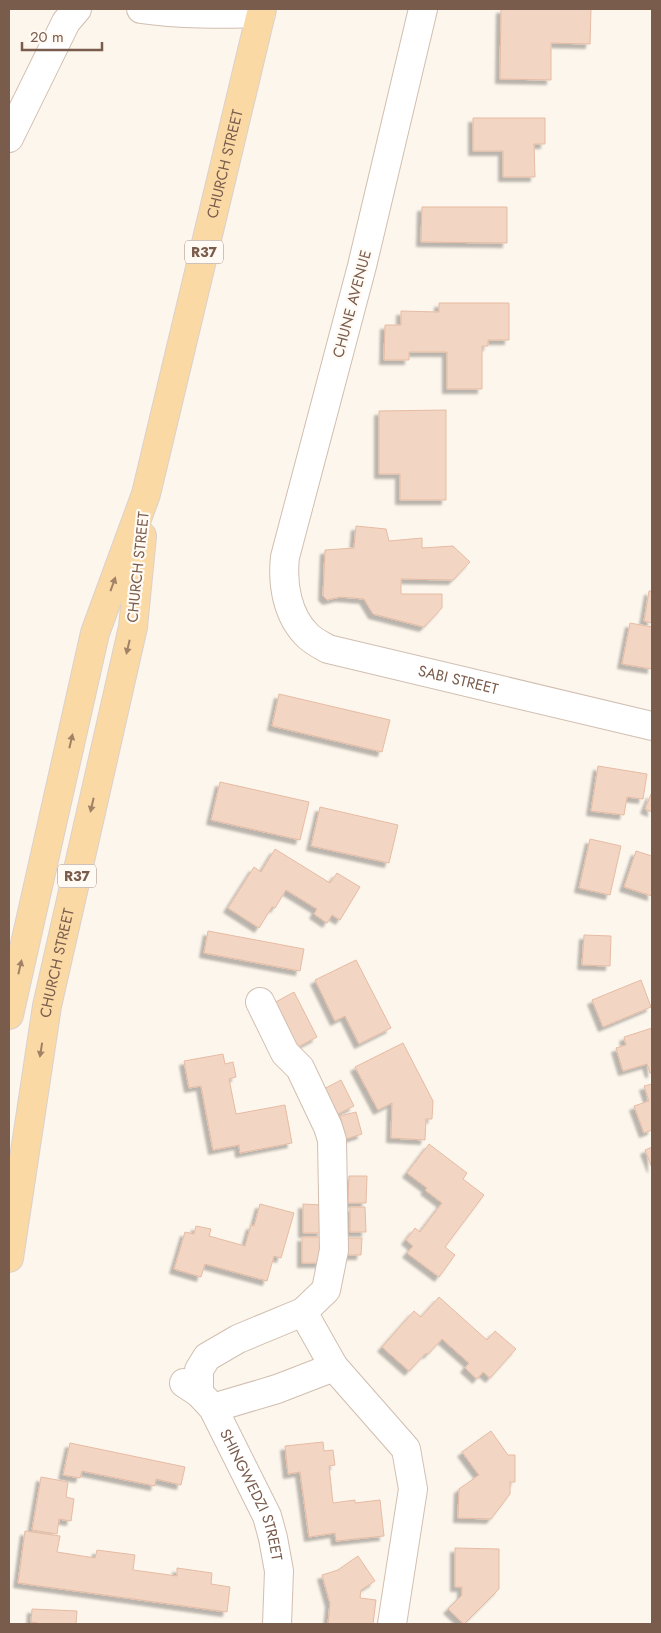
<svg xmlns="http://www.w3.org/2000/svg" width="661" height="1633" font-family="Jost,sans-serif">
<style>
.building{fill:#f3d5c3;stroke:#e6bba3;filter:url(#shadow)}
.lines{fill:none;stroke-linecap:round;stroke-linejoin:round}
.minor-casing{stroke:#d1beb0;stroke-width:30}
.major-casing{stroke:#dad1cd;stroke-width:30}
.minor{stroke:#fff;stroke-width:28}
.major{stroke:#fbd9a5;stroke-width:28}
.oneway{fill:#a18267}
.labels{text-anchor:middle;stroke-width:4.5;stroke-linejoin:round;paint-order:stroke}
.shield{fill:#fffaf3;stroke:#a28b7f;stroke-width:1}
.shield-label{font-size:14px;font-weight:bold;fill:#7a5c4d}
.street-label{font-size:15px;fill:#7a5c4d;stroke:#fffaf3}
</style>
<defs>
<filter id="shadow"><feDropShadow dx="-4.5" dy="4.5" stdDeviation="1" flood-color="#0004"/></filter>
</defs>
<rect width="100%" height="100%" fill="#fdf6ec"/>
<path class="building" d="M501,9H591L590,44L551,43V80L500,79Z
M473,118H545V144H534L535,177H503V151H473Z
M422,207H507V243L421,242Z
M439,303H509V340H488V346H482V389H447V352H409V360H384L385,325H401V311L439,312Z
M446,410V500H400V474H379V411Z
M356,526L386,529L389,541L422,538V548L453,546L470,562L453,580L401,579V594H442V608L424,627L373,614L364,599L340,597L327,600L323,596L325,550L354,548Z
M649,591H652V623L644,621Z
M630,623L652,627V625V669L622,664Z
M279,694L390,720L382,752L272,726Z
M598,766L647,774L643,799L627,797L624,815L591,811Z
M220,782L309,802L300,840L211,820Z
M651,794H652V812L645,809Z
M320,807L398,825L389,863L311,846Z
M590,839L621,846L610,895L579,888Z
M275,849L330,883L337,873L360,887L340,920L332,915L327,923L314,914L317,909L286,890L275,908L272,907L259,928L228,908L254,867L261,872Z
M636,851L652,856V896L624,887Z
M208,931L304,949L300,971L204,953Z
M584,935L611,936L610,966L582,965Z
M356,960L391,1028L359,1044L345,1016L335,1021L315,980Z
M641,980L651,1007L603,1027L592,1000Z
M294,992L317,1037L298,1047L274,1003Z
M652,1028V1073H650L647,1064L623,1071L616,1048L626,1045L624,1037Z
M403,1043L433,1101L432,1119H426L425,1140L391,1138L392,1103L378,1110L355,1067Z
M223,1054L225,1064L233,1062L236,1077L229,1079L236,1114L285,1105L292,1143L240,1153L239,1145L213,1150L201,1086L189,1088L184,1061Z
M341,1080L354,1106L334,1116L322,1090Z
M652,1084V1130L644,1133L634,1106L649,1101L644,1086Z
M356,1112L362,1134L346,1139L340,1116Z
M429,1144L467,1173L463,1179L484,1195L445,1247L455,1255L439,1277L407,1253L413,1246L406,1240L415,1228L420,1232L442,1203L425,1190L427,1188L407,1173Z
M652,1147V1168L645,1150Z
M349,1176H367L366,1203H348Z
M260,1204L294,1213L281,1258L274,1256L267,1281L205,1264L201,1277L174,1269L185,1232L194,1234L196,1226L211,1229L209,1236L245,1246L251,1225L254,1226Z
M303,1204L322,1205V1233H303Z
M350,1207H365L366,1232H350Z
M302,1237H321V1263H302Z
M346,1238H362L361,1255H345Z
M439,1297L487,1340L495,1331L516,1349L490,1378L483,1372L477,1379L465,1368L469,1363L442,1339L428,1354L426,1353L409,1371L382,1347L414,1311L421,1317Z
M491,1431L508,1455H515V1482H510V1494L491,1519L458,1518L459,1489L479,1475L462,1452Z
M323,1442L324,1451L333,1450L335,1465L329,1466L333,1503L355,1500V1503L380,1500L384,1536L336,1541L335,1533L309,1537L300,1472L288,1474L285,1446Z
M70,1443L185,1467L181,1485L156,1479L155,1486L82,1471L80,1478L63,1475Z
M41,1477L68,1482L66,1497L74,1499L71,1521L59,1519L57,1534L32,1530Z
M25,1531L60,1536L57,1552L95,1558L97,1550L135,1555L133,1570L177,1576V1568L212,1573L211,1584L230,1587L227,1612L18,1583Z
M455,1548L499,1549V1589L464,1624L448,1609L462,1595V1587H455Z
M358,1556L375,1581L361,1590L360,1598L376,1600L373,1624H328L330,1603L322,1575L338,1570Z
M32,1609L77,1611L76,1624H38V1623L31,1622Z"/>
<g class="lines">
<g class="minor-casing">
<g id="minor">
<path d="M141,9C181,15 221,14 261,13"/>
<path id="s1" d="M423,9L362,266L285,557C282,584 287,616 308,636C313,641 321,645 328,649L652,726"/>
<path d="M9,138L66,22L77,9"/>
<path d="M303,1312L334,1367L406,1449L413,1489L392,1624"/>
<path id="s2" d="M184,1383L199,1393L213,1408L267,1516L273,1538L279,1571L277,1624"/>
<path d="M199,1393V1370L207,1357L238,1339L303,1312L326,1290L334,1250L332,1140L328,1127L300,1068L285,1053L260,1002"/>
<path d="M213,1408L277,1389L334,1367"/>
</g>
</g>
<g class="major-casing">
<g id="major">
<path id="s3" d="M9,1015L95,633L146,494L262,9"/>
<path id="s4" d="M9,1258L47,1006L133,627L142,536"/>
</g>
</g>
<use href="#minor" class="minor"/>
<use href="#major" class="major"/>
</g>
<defs><path id="oneway-solid" d="M-6-.8H1V-3.2L6.5 0L1 3.2V.8H-6Z" transform="scale(1.25)"/></defs>
<g class="oneway">
<use href="#oneway-solid" transform="translate(113 584) rotate(-70)"/>
<use href="#oneway-solid" transform="translate(128 647) rotate(103)"/>
<use href="#oneway-solid" transform="translate(71 741) rotate(-77)"/>
<use href="#oneway-solid" transform="translate(92 805) rotate(103)"/>
<use href="#oneway-solid" transform="translate(20 967) rotate(-77)"/>
<use href="#oneway-solid" transform="translate(41 1050) rotate(99)"/>
</g>
<g class="labels">
<g class="shield">
<rect x="185" y="240.5" width="38" height="23" rx="4"/>
<rect x="58" y="864.5" width="38" height="23" rx="4"/>
</g>
<g class="shield-label">
<text x="204" y="257">R37</text>
<text x="77" y="881">R37</text>
</g>
<g class="street-label">
<text dy="5" stroke="none"><textPath href="#s3" startOffset="879">CHURCH STREET</textPath></text>
<text transform="translate(352 304) rotate(-75)" y="5">CHUNE AVENUE</text>
<text transform="translate(138 567) rotate(-84)" y="5">CHURCH STREET</text>
<text dy="5" stroke="none"><textPath href="#s1" startOffset="808">SABI STREET</textPath></text>
<text dy="5" stroke="none"><textPath href="#s4" startOffset="299">CHURCH STREET</textPath></text>
<text dy="5" stroke="none"><textPath href="#s2" startOffset="134">SHINGWEDZI STREET</textPath></text>
</g>
</g>
<rect width="661" height="1633" fill="none" stroke="#7a5c4d" stroke-width="20"/>
<path d="M22 42v8h80v-8" fill="none" stroke="#7a5c4d" stroke-width="2.5"/>
<text x="30" y="42" font-size="15" fill="#7a5c4d" stroke="#fffaf3" stroke-width="4" paint-order="stroke">20 m</text>
</svg>
